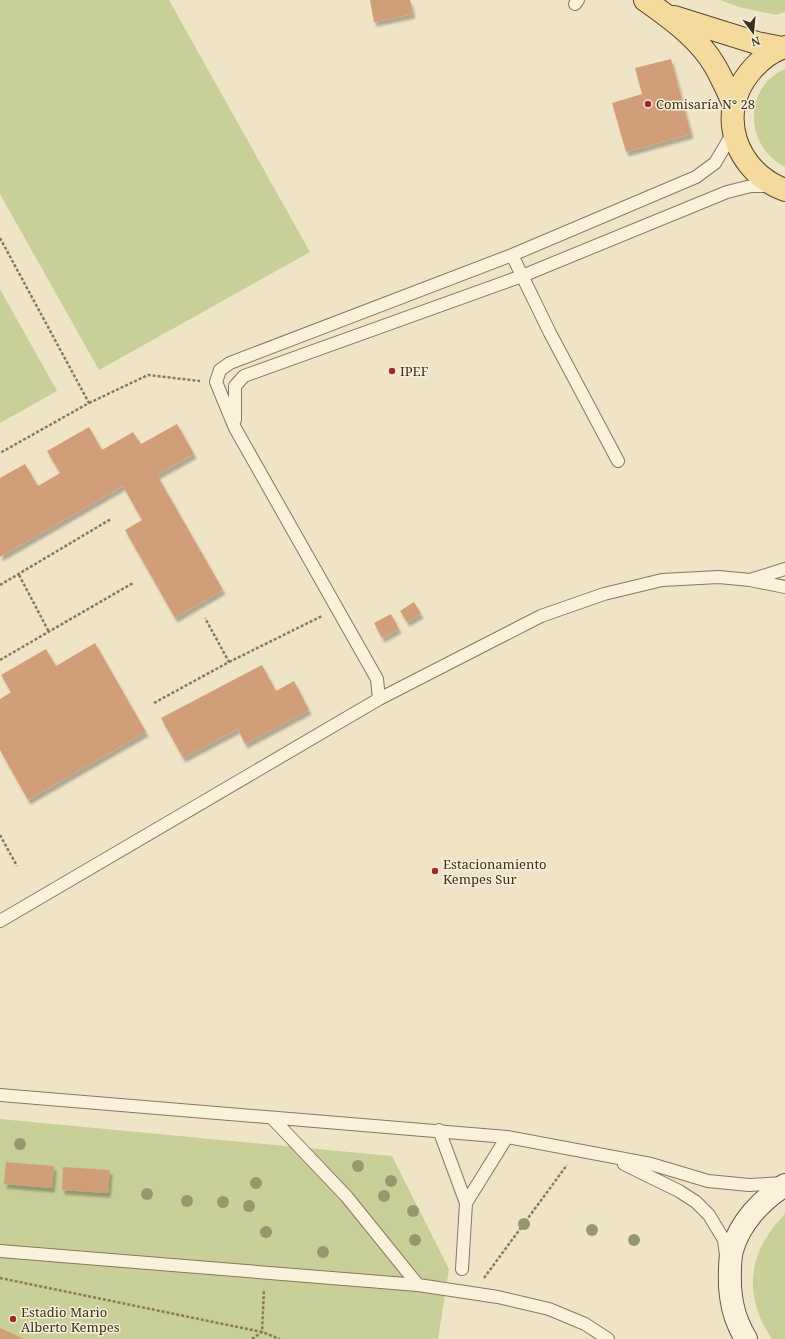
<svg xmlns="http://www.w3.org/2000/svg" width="785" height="1339" font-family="'Noto Serif',serif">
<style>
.green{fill:#c8cf99}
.building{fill:#d09f7a;filter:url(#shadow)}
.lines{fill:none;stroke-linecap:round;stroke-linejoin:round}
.lane-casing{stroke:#8d765b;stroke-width:14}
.secondary-casing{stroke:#6f573e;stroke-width:24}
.primary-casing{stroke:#5b442f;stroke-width:24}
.path{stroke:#8d765b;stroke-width:2.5;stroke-dasharray:3 2;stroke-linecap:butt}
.lane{stroke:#faf1da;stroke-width:12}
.secondary{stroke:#faf1da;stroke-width:22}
.primary{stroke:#f4db9d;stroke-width:22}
.tree{fill:#95986d}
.poi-dot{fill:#9f2928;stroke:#f7eed6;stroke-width:1.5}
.labels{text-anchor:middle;stroke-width:3;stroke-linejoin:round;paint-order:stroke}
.poi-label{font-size:13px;fill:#3c2e1f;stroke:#f7eed6;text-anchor:start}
</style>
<defs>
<filter id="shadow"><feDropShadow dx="2.5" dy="4.5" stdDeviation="1" flood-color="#0004"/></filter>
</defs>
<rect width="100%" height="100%" fill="#f0e4c6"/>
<path class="green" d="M0,0H169L310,252L99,370L0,194Z
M720,0H785V12L776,15L739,7Z
M785,69V167C745,147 742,88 785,69Z
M0,289L57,391L0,423Z
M0,1119L392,1156L449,1269L438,1339H0Z
M785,1214V1339H772C742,1295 748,1251 785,1214Z"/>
<path class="building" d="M370,0H410L413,14L374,22Z
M671,59L691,134L626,152L612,103L642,94L635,68Z
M177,424L194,454L157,475L223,590L175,618L125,530L142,520L123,486L0,557V478L25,464L38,486L60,473L47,451L89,427L102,450L133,432L141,444Z
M414,602L421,614L407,622L400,611Z
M391,614L399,629L382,638L374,623Z
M95,643L146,732L28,800L0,750V699L11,692L1,675L46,649L56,666Z
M262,665L276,691L294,681L309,710L245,744L238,729L183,758L161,718Z
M6,1162L54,1166L52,1188L4,1184Z
M63,1167L110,1170L108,1193L62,1190Z
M0,1328L18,1336L24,1339H0Z"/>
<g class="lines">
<g class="lane-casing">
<path id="lane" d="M575,4L578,0
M512,255L550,333L618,461
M235,420V386L244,376L522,276L727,192L751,186H771
M785,569L750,580L785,587
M379,699L377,679L235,428L216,382L220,370L230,363L512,255L696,177L715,163L734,131
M0,921L379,699L541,616L604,594L662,580L719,577L750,580
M0,1095L507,1137L651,1164L708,1181L749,1185L784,1183
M272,1118L347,1197L418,1285
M439,1130L466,1203L462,1269
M624,1164L679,1191L696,1202L709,1215L724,1240L726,1256
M466,1203L507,1137
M0,1251L418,1285L498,1297L549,1309L585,1324L608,1339"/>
</g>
<g class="secondary-casing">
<path id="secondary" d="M746,1339C743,1334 740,1328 738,1323C733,1312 731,1299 730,1287C730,1275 729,1262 732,1250C740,1223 761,1200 785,1185"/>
</g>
<g class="primary-casing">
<path id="primary" d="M645,0C670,18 699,38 715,66C722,78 728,92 734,105
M674,17L757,43L782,48
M785,47C771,51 759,61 750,72C715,114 736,172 785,190"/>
</g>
<path class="path" d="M0,238L89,403L0,453
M89,403L148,375L200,381
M19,575L49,632
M0,585L111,519
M0,660L133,583
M229,662L322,616
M154,703L229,662L205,618
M0,835L17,866
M0,1278L262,1332L280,1339
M484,1278L567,1165
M252,1339L262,1332L264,1289"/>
<use href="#lane" class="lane"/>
<use href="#secondary" class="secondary"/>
<use href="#primary" class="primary"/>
</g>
<g class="tree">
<circle cx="20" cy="1144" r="6"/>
<circle cx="358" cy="1166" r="6"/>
<circle cx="391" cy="1181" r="6"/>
<circle cx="256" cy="1183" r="6"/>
<circle cx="147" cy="1194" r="6"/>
<circle cx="384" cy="1196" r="6"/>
<circle cx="187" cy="1201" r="6"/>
<circle cx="223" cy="1202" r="6"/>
<circle cx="249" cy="1206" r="6"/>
<circle cx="413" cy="1211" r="6"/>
<circle cx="524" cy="1224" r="6"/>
<circle cx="592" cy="1230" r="6"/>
<circle cx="266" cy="1232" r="6"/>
<circle cx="415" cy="1240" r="6"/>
<circle cx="634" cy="1240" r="6"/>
<circle cx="323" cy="1252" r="6"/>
</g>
<g class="poi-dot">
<circle cx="648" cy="104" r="4"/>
<circle cx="392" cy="371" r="4"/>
<circle cx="435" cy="871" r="4"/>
<circle cx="13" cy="1319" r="4"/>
</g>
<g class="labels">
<g class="poi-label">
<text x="656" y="109">Comisaría N° 28</text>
<text x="400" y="376">IPEF</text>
<text x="443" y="869">Estacionamiento<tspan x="443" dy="15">Kempes Sur</tspan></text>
<text x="21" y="1317">Estadio Mario<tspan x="21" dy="15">Alberto Kempes</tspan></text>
</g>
</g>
<g transform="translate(753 32) rotate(164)" stroke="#f7eed6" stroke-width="3" paint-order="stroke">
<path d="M0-3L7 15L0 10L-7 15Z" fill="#3c2e1f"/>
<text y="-6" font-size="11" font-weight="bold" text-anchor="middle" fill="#3c2e1f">N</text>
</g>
</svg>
